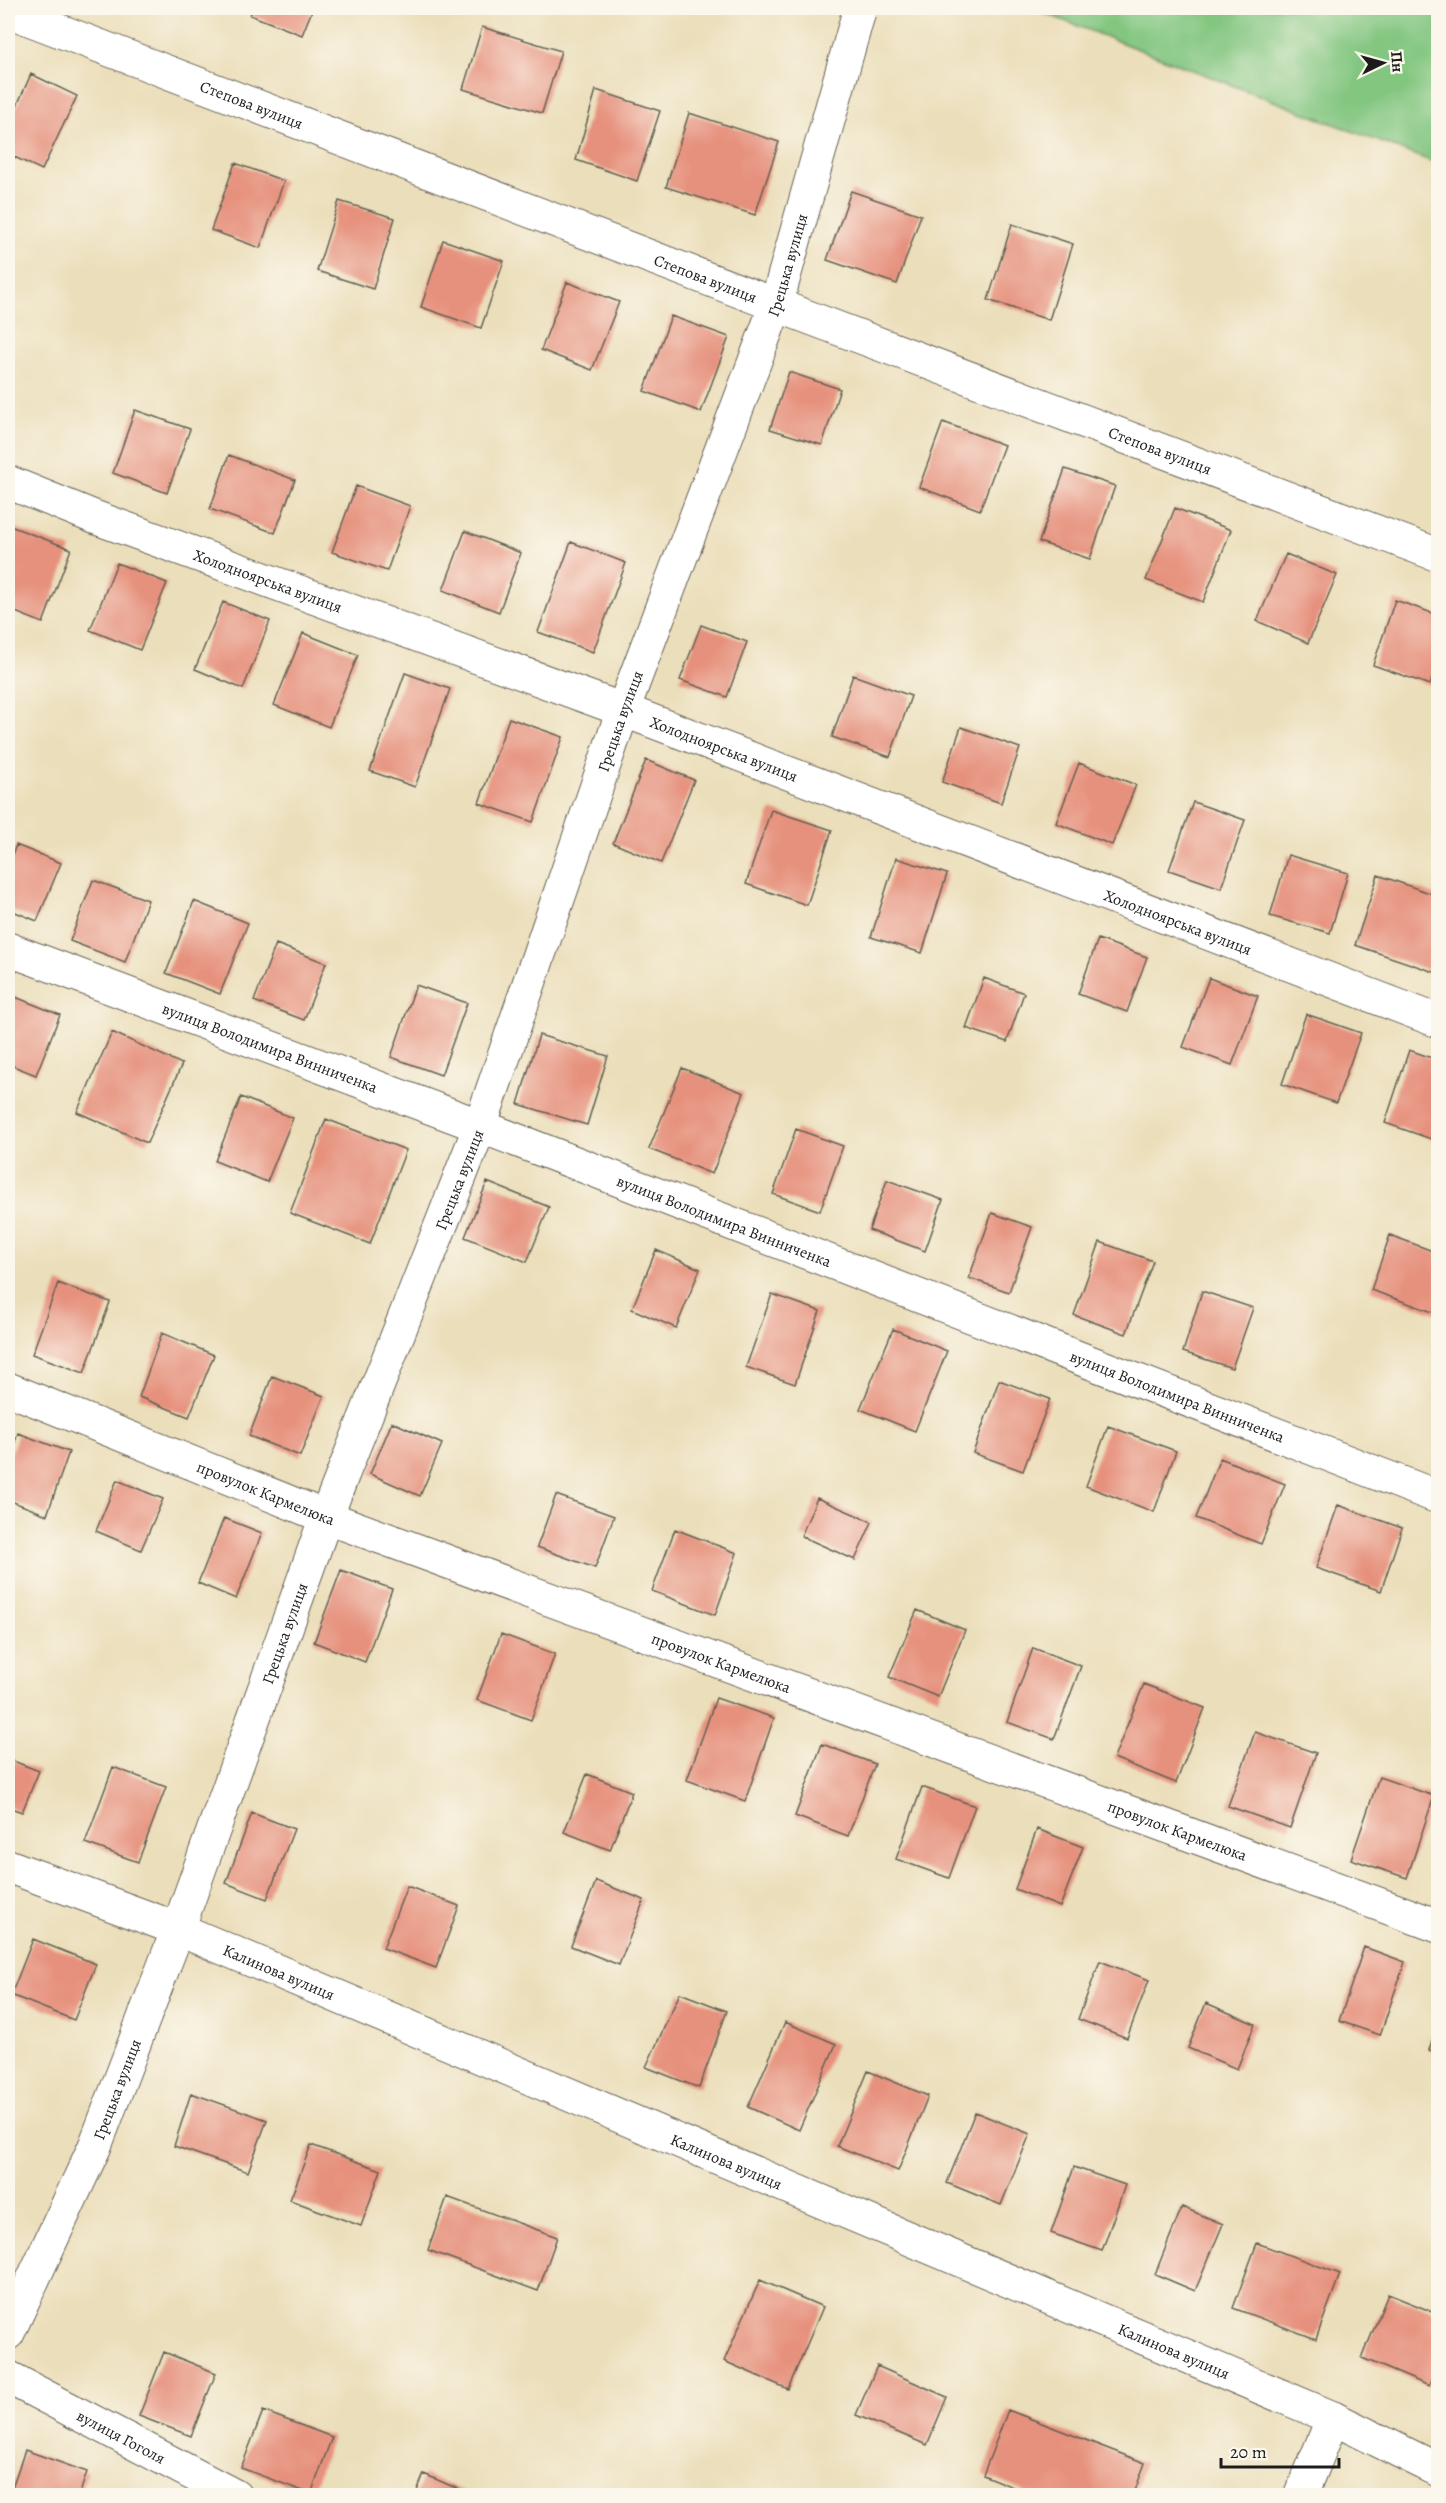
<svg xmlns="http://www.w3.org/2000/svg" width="1446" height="2503" font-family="Alegreya,serif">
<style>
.green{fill:#82c680;stroke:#4f714e;stroke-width:1.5}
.building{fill:#e6917d}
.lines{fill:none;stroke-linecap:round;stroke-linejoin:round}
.street-casing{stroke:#646053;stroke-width:35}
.street{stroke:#fff;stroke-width:33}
.labels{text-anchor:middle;stroke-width:4.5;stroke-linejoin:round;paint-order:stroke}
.street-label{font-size:16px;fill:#1c1c1c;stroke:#fbf7ec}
</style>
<rect width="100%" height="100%" fill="#fbf7ec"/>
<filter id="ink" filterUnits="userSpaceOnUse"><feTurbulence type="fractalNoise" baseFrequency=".0167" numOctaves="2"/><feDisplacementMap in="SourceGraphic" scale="12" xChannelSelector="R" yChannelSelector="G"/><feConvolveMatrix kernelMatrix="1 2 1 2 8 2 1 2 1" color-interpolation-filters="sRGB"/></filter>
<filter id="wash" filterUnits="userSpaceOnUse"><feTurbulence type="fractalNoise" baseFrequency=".008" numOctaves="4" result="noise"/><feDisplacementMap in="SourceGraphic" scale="24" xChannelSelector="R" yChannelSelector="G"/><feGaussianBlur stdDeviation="1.35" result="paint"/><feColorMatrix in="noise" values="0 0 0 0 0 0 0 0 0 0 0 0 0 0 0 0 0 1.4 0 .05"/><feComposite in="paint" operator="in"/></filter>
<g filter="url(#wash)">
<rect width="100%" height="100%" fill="#ebdeba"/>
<path class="green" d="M1031,8H1438V164Z"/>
<g id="blocks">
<path class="building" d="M253,8H313L302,35L250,15Z
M482,27L561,51L542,113L463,89Z
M31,74L77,96L42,170L8,154V126Z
M596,90L660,111L637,181L576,160Z
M689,113L779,142L755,215L666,187Z
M235,163L284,181L260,248L211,230Z
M851,191L921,215L897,284L827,260Z
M339,201L395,218L373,289L317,271Z
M1012,224L1073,244L1049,320L988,300Z
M443,240L504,261L481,328L421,307Z
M567,282L619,302L592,370L541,350Z
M671,316L729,337L701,412L644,391Z
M789,372L840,389L822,445L770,429Z
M135,410L190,429L167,493L113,473Z
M943,422L1004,445L980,510L919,487Z
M229,455L295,480L275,533L210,509Z
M1065,469L1115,486L1090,559L1039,542Z
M356,486L410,506L387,571L332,552Z
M1175,508L1231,530L1203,602L1146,580Z
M10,526L71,549L43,623L8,609V533Z
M465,531L521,553L499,612L443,590Z
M571,542L626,563L593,652L538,632Z
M1286,554L1337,575L1308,643L1257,621Z
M117,563L167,583L140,650L90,630Z
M1395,600L1438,615V658L1430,685L1373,665Z
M223,602L270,621L243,689L195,669Z
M701,625L747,642L727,697L680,680Z
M303,633L358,655L329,727L274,705Z
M405,673L450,689L415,787L370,771Z
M853,675L911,696L890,757L832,737Z
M509,718L563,737L533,822L479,803Z
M961,727L1020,748L1001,803L942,782Z
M646,760L694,780L661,863L613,843Z
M1079,763L1136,785L1112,845L1056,823Z
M1193,802L1245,820L1221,888L1169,870Z
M771,810L832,830L807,905L746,884Z
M16,845L61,863L37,921L8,909V866Z
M1288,855L1348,873L1330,933L1270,916Z
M896,858L947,874L922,953L871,937Z
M1378,875L1438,896L1437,973L1355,945Z
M93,880L148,900L125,962L70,941Z
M194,901L248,923L220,994L166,973Z
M1098,939L1147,957L1127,1012L1078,994Z
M276,944L326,963L304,1020L254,1001Z
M984,978L1024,993L1007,1042L966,1028Z
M1209,978L1258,996L1232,1065L1183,1047Z
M416,985L467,1003L441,1075L391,1057Z
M8,994L60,1015L36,1075L8,1064Z
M1306,1014L1361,1033L1336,1103L1282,1084Z
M112,1032L182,1064L147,1143L77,1112Z
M539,1035L608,1056L587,1125L518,1104Z
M1409,1050L1438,1060L1437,1141L1385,1123Z
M682,1068L744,1093L712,1174L649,1149Z
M241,1097L293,1118L267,1182L215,1161Z
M326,1119L406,1150L370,1244L290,1213Z
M796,1129L843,1146L820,1211L773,1194Z
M887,1180L943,1200L925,1251L869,1230Z
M487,1182L549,1207L527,1262L465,1237Z
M992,1213L1032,1227L1009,1292L969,1278Z
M1390,1235L1438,1253V1314L1371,1290Z
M1100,1242L1153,1261L1126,1334L1074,1315Z
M656,1250L700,1269L676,1328L632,1309Z
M58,1283L110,1302L84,1373L32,1354Z
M1202,1291L1253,1308L1232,1368L1183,1352Z
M772,1294L820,1311L795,1384L746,1367Z
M893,1329L947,1351L915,1431L860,1409Z
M162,1333L214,1355L189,1417L139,1397Z
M272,1376L324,1396L300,1456L249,1436Z
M999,1380L1050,1399L1023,1471L973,1453Z
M392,1422L442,1444L420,1496L370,1474Z
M1108,1426L1176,1451L1154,1512L1086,1486Z
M18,1433L69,1452L47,1515L8,1500V1462Z
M1220,1458L1285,1484L1261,1544L1196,1518Z
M117,1480L163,1499L141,1550L96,1531Z
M556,1495L614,1516L595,1568L537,1547Z
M817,1498L872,1522L855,1560L801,1536Z
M1338,1505L1402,1528L1381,1591L1316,1568Z
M224,1518L262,1533L236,1599L198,1583Z
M675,1529L737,1553L715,1615L652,1591Z
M341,1570L392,1589L365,1662L314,1642Z
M917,1610L965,1630L938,1697L889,1677Z
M501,1634L555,1654L531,1720L477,1700Z
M1033,1648L1081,1666L1054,1739L1007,1722Z
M1144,1684L1205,1708L1176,1783L1114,1758Z
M716,1698L774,1718L745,1801L687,1780Z
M1255,1732L1316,1753L1290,1828L1228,1806Z
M822,1744L875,1764L848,1836L795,1816Z
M8,1759L39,1771L22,1812L8,1807Z
M113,1767L166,1787L138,1862L85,1843Z
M587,1774L632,1792L610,1850L564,1832Z
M1379,1777L1434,1796L1407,1878L1351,1859Z
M922,1787L975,1806L949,1878L896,1859Z
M252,1813L294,1829L267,1899L226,1883Z
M1037,1829L1083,1847L1060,1907L1015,1889Z
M596,1881L644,1900L619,1965L571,1946Z
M407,1886L459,1906L436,1968L383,1948Z
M33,1939L96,1964L74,2020L11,1995Z
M1364,1947L1405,1962L1380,2035L1339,2021Z
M1100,1961L1149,1980L1127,2038L1078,2019Z
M680,1993L727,2011L699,2088L646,2067Z
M1206,2003L1255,2024L1237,2069L1188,2048Z
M785,2022L836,2044L799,2130L748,2107Z
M1438,2022V2053L1429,2050Z
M868,2071L928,2096L898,2171L837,2146Z
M191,2093L267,2120L248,2172L174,2146Z
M975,2112L1030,2134L1001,2205L947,2183Z
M311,2145L381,2170L361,2226L290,2200Z
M1074,2167L1125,2185L1102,2251L1051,2233Z
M447,2197L557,2237L538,2291L428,2250Z
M1182,2207L1223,2224L1195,2291L1155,2274Z
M1257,2243L1340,2274L1316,2339L1233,2308Z
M760,2280L823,2307L788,2389L724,2361Z
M1388,2294L1438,2314V2363L1429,2386L1362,2358Z
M164,2352L216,2373L191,2436L139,2416Z
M877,2366L947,2397L927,2445L856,2415Z
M1008,2410L1145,2463L1133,2496H1035L983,2475Z
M263,2411L332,2437L311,2494L241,2468Z
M25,2450L87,2472L79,2496H9Z
M424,2474L474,2496H415Z"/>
</g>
</g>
<g filter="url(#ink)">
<use href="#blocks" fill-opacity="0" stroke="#646053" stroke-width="1.5"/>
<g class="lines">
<g class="street-casing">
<g id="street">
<path id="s1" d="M8,11L776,305L1438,555"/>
<path id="s2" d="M8,482L94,517L623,710L1438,1021"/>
<path id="s3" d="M8,949L480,1126L1438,1497"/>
<path id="s4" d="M8,1389L326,1517L1438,1926"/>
<path id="s5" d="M8,1866L178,1929L1333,2418L1438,2470"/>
<path id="s6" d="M8,2333L95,2146L178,1929L326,1517L480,1126L623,710L776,305L860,8"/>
<path id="s7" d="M8,2377L235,2496"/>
<path d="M1301,2496L1333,2418"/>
</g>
</g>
<use href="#street" class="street"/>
</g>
</g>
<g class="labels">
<g class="street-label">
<text dy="6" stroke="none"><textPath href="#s1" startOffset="261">Степова вулиця</textPath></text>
<text dy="6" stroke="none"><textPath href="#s6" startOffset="2211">Грецька вулиця</textPath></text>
<text dy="6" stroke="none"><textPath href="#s1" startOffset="747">Степова вулиця</textPath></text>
<text dy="6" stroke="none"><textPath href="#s1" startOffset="1233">Степова вулиця</textPath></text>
<text dy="6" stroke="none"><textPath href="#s2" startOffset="278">Холодноярська вулиця</textPath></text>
<text dy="6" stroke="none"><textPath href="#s6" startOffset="1725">Грецька вулиця</textPath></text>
<text dy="6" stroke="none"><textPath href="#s2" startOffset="764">Холодноярська вулиця</textPath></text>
<text dy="6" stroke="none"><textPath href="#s2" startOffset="1250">Холодноярська вулиця</textPath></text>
<text dy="6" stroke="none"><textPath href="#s3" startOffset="280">вулиця Володимира Винниченка</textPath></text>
<text dy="6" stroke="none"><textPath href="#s6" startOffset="1239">Грецька вулиця</textPath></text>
<text dy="6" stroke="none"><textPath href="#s3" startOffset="766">вулиця Володимира Винниченка</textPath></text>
<text dy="6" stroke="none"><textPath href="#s3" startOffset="1252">вулиця Володимира Винниченка</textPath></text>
<text dy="6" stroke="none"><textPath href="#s4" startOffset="278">провулок Кармелюка</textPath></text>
<text dy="6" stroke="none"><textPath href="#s6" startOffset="753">Грецька вулиця</textPath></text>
<text dy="6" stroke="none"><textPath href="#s4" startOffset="764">провулок Кармелюка</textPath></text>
<text dy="6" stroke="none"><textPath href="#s4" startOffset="1250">провулок Кармелюка</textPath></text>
<text dy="6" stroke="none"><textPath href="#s5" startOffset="291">Калинова вулиця</textPath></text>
<text dy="6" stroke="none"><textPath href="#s6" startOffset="267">Грецька вулиця</textPath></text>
<text dy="6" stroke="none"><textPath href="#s5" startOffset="777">Калинова вулиця</textPath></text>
<text dy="6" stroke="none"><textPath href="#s5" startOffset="1263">Калинова вулиця</textPath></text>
<text dy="6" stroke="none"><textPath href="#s7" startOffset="128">вулиця Гоголя</textPath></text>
</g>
</g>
<rect width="1446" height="2503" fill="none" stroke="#fbf7ec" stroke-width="30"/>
<g transform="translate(1383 63) rotate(85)" stroke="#fbf7ec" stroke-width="4.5" paint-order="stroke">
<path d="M0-4.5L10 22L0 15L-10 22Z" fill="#1c1c1c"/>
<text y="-9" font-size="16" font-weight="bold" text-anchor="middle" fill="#1c1c1c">Пн</text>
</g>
<path d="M1221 2458v9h118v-9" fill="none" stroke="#1c1c1c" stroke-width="3"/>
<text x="1230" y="2458" font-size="18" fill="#1c1c1c" stroke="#fbf7ec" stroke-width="4.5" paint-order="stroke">20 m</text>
</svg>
